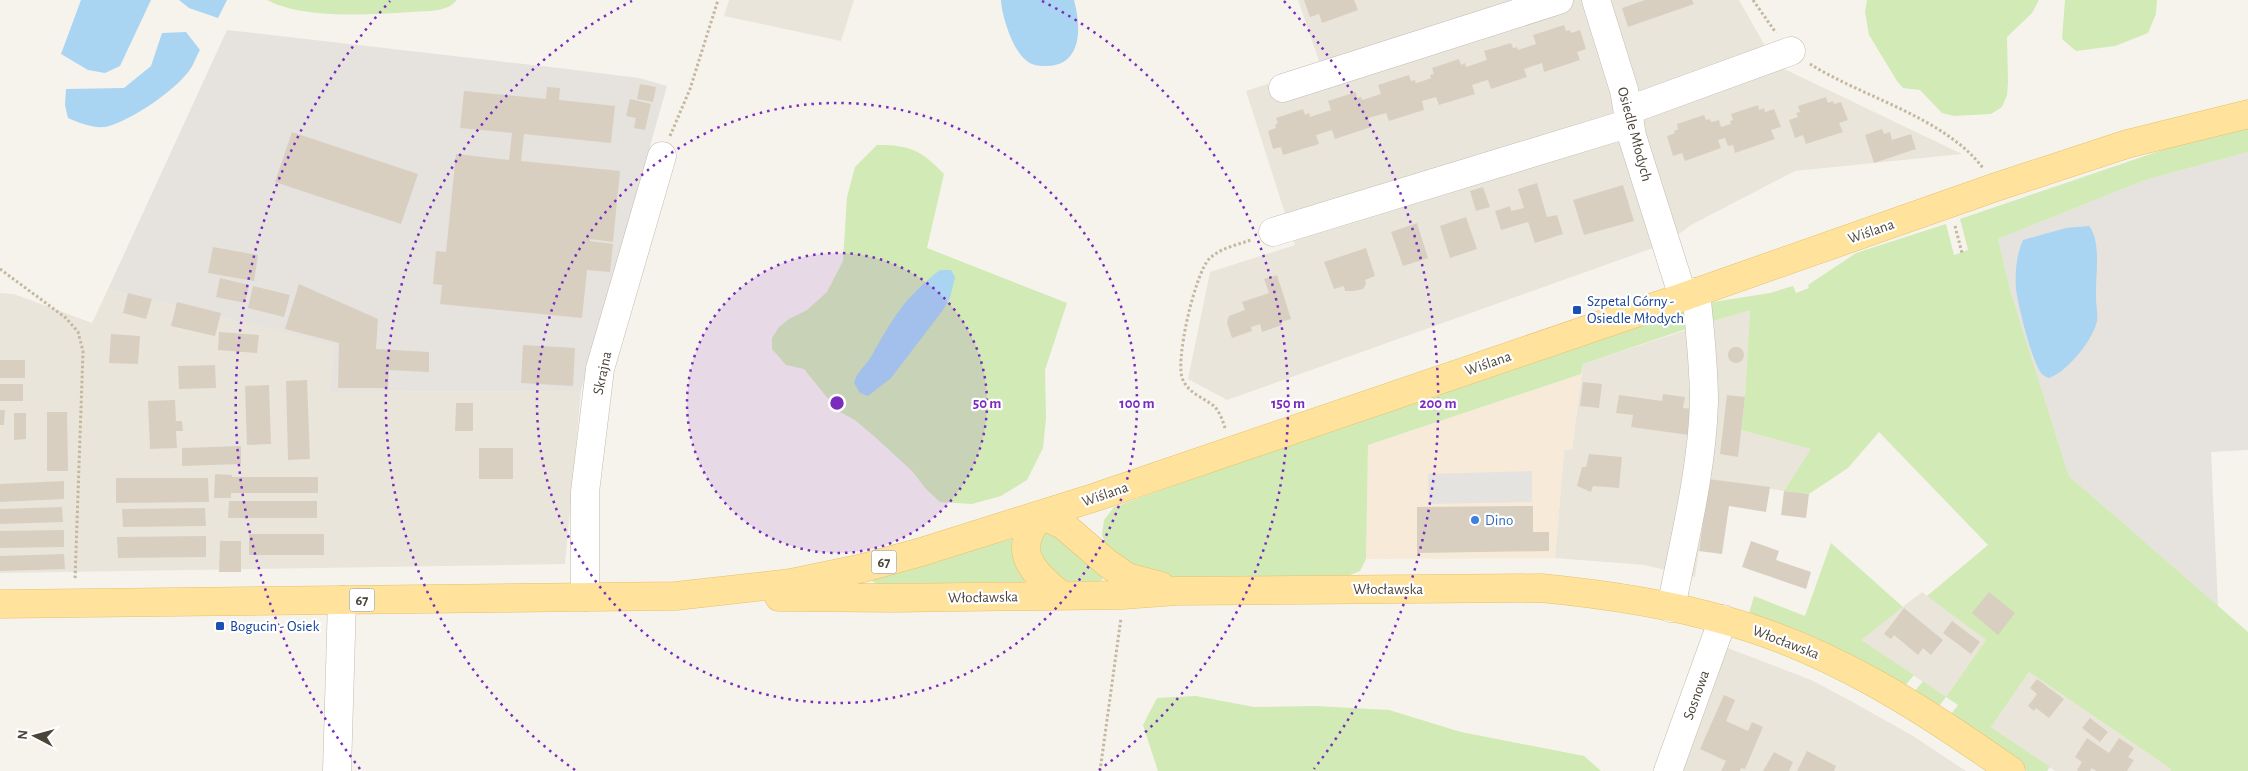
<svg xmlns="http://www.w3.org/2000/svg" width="2248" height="771" font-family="'Alegreya Sans',sans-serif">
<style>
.residential{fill:#eae5da}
.commercial{fill:#f7ead8}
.industrial{fill:#e6e2dd}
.green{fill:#d2eab5}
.parking{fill:#e5e3e0}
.water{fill:#a9d4f2}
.building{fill:#d8cfc1}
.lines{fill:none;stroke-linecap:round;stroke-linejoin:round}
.minor-casing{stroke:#c2bbae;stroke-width:29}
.major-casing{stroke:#e6c16a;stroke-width:29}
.path{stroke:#c4b79f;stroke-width:3;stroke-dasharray:2.5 2.5;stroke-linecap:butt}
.minor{stroke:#fff;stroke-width:28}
.major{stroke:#ffe39c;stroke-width:28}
.ring{fill:none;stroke:#7b2cbf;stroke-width:2.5;stroke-dasharray:2.5 5}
.transit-dot{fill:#1a4fb4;stroke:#fff;stroke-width:2}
.shop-dot{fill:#3f7fe0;stroke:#fff;stroke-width:2}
.labels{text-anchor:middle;stroke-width:4.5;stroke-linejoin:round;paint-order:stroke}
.shield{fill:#fff;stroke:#817c74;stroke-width:1}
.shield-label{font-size:14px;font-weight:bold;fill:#4b4439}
.street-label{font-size:15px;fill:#4b4439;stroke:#fff}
.transit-label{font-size:15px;fill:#164399;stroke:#fff;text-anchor:start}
.shop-label{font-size:15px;fill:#366cbe;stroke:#fff;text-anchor:start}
.centre{fill:#7b2cbf;stroke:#fff;stroke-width:2.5}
.ring-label{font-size:15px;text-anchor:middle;font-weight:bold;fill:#7b2cbf;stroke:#fff;stroke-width:4.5;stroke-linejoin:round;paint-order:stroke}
</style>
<rect width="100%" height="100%" fill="#f6f3ec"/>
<path class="residential" d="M729,0H854L841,41L724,16Z
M1298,0H1739L1776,65L1962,154L1795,171L1691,225L1667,243L1227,400L1188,379L1210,272L1295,245L1246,91L1325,65L1319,61Z
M108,289L336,346L330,392L581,391L565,564L0,573V293L14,294L92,323Z
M1750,309L1745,397L1741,430L1812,449L1784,491L1709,479L1695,577L1644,565L1555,558L1564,450L1572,449L1583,364Z
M1922,592L1986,640L1946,697L1860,640Z
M1720,645L1811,680L1849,700L1913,736L1966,771H1675Z
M2029,672L2171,769L2170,771H2055L1991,727Z"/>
<path class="commercial" d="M1581,374L1572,449L1564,450L1555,558L1366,559L1368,445Z"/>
<path class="industrial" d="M227,30L559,68L639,78L667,86L581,391L330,392L335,346L108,289Z
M2248,152V450L2211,452L2218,606L2069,476L2011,293L1998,239L2145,180Z"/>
<path class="green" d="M267,0H457C455,2 451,6 448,7C438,12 422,11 410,12C370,15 302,19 267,0Z
M1867,0H2039L2032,13L2007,37L2008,83L2007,95L2002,107L1991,114L1954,116L1942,113L1920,90L1903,88L1897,81L1869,35L1865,12Z
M2065,0H2157L2156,14L2148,33L2115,46L2076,51L2062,39Z
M2248,126V152L2145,180L1998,239L2011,293L2069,476L2248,632V771H2170L2171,769L2029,672L1991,727L2050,767L2047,771H2027L1949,717L1958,705L1946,697L1939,706L1915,691L1923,681L1946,697L1986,640L1927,596L1988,545L1879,432L1848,468L1809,494L1784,491L1811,449L1741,430L1745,397L1750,310L1703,324L1701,304L1770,293L1793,286L1796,293L1809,288L1808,285L1856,253L1946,224L1954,255L1968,250L1960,219L2174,146Z
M877,145C910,145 921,150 944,174L927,248L1067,303L1045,370L1046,418L1043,448L1027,480L1001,496L972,504L940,502L926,489L912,471L875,437L855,420L838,411L804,369L786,365L772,349V338L779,327L789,319L807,310L827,292L843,261L847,197L855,167Z
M1687,310L1689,328L1583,364L1581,374L1368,445L1366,559L1360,571L1345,577L1181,579L1142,573L1107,546L1102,535L1104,520L1114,507L1523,362Z
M1048,532L1055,534L1102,575L1103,579L1100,581H1066L1037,559L1039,534Z
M1011,539L1015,540L1026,579L1024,582L877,584L872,581L874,578Z
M1831,543L1903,607L1861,640L1914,675L1904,687L1748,617L1754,596L1805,616Z
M1196,696L1254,707L1315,706L1389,710L1461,732L1584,756L1601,771H1158L1143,725L1157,698Z"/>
<path class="parking" d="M1532,471V502L1429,504L1428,474Z"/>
<path class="water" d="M81,0H151L120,66L105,73L88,70L61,54Z
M179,0H227L218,18L189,8Z
M1001,0H1074C1081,26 1083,65 1047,66C1042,66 1036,66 1032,64C1014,57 1002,17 1001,0Z
M186,32L200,50C196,56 194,65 189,71C174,91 133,119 109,126C97,130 79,123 68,118L65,105L66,89L124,88L151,66L162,33Z
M2089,226C2102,242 2095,278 2096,298C2096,305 2098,314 2097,321C2093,340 2067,372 2049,378C2048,378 2043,375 2042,374C2032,363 2018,305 2016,289C2015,273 2016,256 2023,240L2066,228Z
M940,270H951L955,277L950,298L943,310L891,378L868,396L860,393L854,383C857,371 865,367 871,357C892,319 905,297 940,270Z"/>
<path class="building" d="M1304,0H1354L1358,10L1322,23L1319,14L1310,17Z
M1645,0H1692L1694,4L1628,27L1622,8Z
M1564,25L1566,31L1570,30L1571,33L1580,30L1586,49L1577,52L1580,60L1544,72L1542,63L1524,69L1527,77L1491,89L1488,80L1481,82L1472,85L1475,94L1439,105L1436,97L1422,101L1424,110L1389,121L1386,113L1368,118L1371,127L1335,139L1332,130L1316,135L1319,144L1283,155L1281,147L1273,149L1268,131L1276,128L1275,125L1278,123L1276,118L1303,109L1305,115L1309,113L1310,117L1331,110L1328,101L1356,92L1357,98L1361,97L1362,100L1381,94L1378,85L1409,75L1411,81L1415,80L1416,83L1423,81L1431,78L1430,75L1434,74L1432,68L1459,59L1461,65L1465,63L1466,67L1487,60L1484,51L1511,43L1513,48L1517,47L1518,50L1536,44L1533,35Z
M640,84L656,87L653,102L637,99Z
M547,87L560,88L559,100L615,106L611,143L524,134L521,161L620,171L613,242L590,239V241L613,244L610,272L587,270L582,318L440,304L442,285L433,284L436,251L446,252L456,154L509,160L512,133L460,128L464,91L546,99Z
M1826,97L1828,103L1833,101L1834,104L1841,102L1848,120L1839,123L1843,132L1806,144L1803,135L1795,138L1789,120L1798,117L1796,113L1800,112L1798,106Z
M630,99L651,104L645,130L634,128L636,118L626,116Z
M1758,105L1759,110L1764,108L1765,112L1774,109L1781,127L1771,130L1775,139L1735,153L1733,145L1728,146L1725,138L1718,140L1721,148L1685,161L1682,153L1673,156L1667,136L1675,133L1674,131L1678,129L1677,124L1704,115L1706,120L1710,119L1711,122L1719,120L1721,127L1731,124L1730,121L1733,120L1731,114Z
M1882,129L1884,134L1890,132L1892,140L1911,134L1916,149L1874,163L1865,135Z
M292,132L418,174L401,224L275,182Z
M1537,183L1547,217L1557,215L1563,234L1535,243L1528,222L1501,230L1495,211L1510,206L1511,211L1524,208L1518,189Z
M1623,185L1634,221L1584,235L1573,200Z
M1483,187L1490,207L1476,211L1470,191Z
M1466,217L1477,249L1450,258L1440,226Z
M1417,223L1428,258L1403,266L1391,232Z
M213,247L258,255L254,281L208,273Z
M1366,248L1375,276L1365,280L1366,284L1363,289L1354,291H1345L1344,286L1334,289L1324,262Z
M1277,275L1291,319L1281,322L1282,325L1262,332L1260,324L1251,327L1252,331L1232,338L1227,323L1229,316L1245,310L1242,302L1269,293L1264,279Z
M220,278L249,285L245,303L216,297Z
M299,284L378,319L376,349L429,352V372L389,370L388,388H338L339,343L285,329Z
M253,286L290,295L284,317L248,308Z
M128,293L152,299L146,319L123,313Z
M177,302L221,313L215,336L171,326Z
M219,332L259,335L257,353L218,350Z
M111,334L140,336L138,364L109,363Z
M523,345L575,348L573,386L521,383Z
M1728 355a8 8 0 1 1 16 0a8 8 0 1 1-16 0Z
M0,360H25V378H0Z
M215,365L216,388L179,389L178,366Z
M307,380L310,459L288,460L286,381Z
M1583,382L1602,384L1599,408L1580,406Z
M0,384H23V401H0Z
M269,385L271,444L247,445L245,386Z
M1663,394L1685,397L1683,408L1693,409L1689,435L1631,427L1633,415L1616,413L1619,395L1662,401Z
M1727,395L1745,397L1738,457L1720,454Z
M175,400L176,421H182L183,431H176L177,448L150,449L148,401Z
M456,403H473V431H455Z
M0,410H5L4,425H0Z
M47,412H67L68,471H47Z
M14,413H26V439L14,440Z
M241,446V464L182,466V448Z
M479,448H513V479H479Z
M1589,454L1622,457L1619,488L1593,486L1591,492L1577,486L1582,467H1586Z
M215,474L232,475V477H318V493H231V498H214Z
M116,478H208L209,502L116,503Z
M1709,479L1770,487L1766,512L1729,506L1722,554L1699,551Z
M64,481V499L0,502V484Z
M1784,491L1809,494L1806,518L1781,515Z
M229,501H317V518H228Z
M1533,506V532H1549V551L1417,553V507Z
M62,507L63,522L0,524V509Z
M205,508L206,526L123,527L122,509Z
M64,530V547L0,548V531Z
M249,534H324V555H249Z
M206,536V557L118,558L117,537Z
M220,541H241V572H219Z
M1751,541L1779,551L1776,560L1811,572L1806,589L1742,567Z
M64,554L65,569L0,571V556Z
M1989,592L2015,613L1998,635L1972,613Z
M1904,608L1943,640L1931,655L1923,648L1918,655L1894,635L1891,639L1884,634Z
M1952,621L1980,642L1971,654L1943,633Z
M2037,679L2064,699L2049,718L2036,708L2034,711L2028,706L2037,694L2030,688Z
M1724,695L1735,700L1726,721L1748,731L1752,722L1763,727L1745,769L1741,768L1740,771H1721L1726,761L1700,749Z
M2090,718L2108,732L2100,742L2082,728Z
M2087,738L2109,753L2119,738L2134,748L2128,757L2134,760L2127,771H2096L2092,768L2090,771H2078L2077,770L2082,762L2075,757Z
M1807,751L1836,766L1834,771H1797Z
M1774,752L1793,762L1789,771H1763Z"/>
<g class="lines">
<g class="minor-casing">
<path id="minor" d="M1596,0L1624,90L1632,136L1683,297
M1283,88L1559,0
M1629,110L1791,51
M1273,232L1630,123
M585,597V492L600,369L662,156
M1671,608C1684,541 1702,471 1704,402C1704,366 1700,329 1696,292
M337,771L342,600
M1668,771L1723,619"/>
</g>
<g class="major-casing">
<path id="major" d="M1041,515L1063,525L1107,563L1127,577L1161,586
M1041,515C1010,551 1032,572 1062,596
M779,597L893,598L1123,595L1177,591L1541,588C1602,594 1665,603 1724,620C1830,649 1922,708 2011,771
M0,604L676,596L791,583L863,568L921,552L1096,497L1683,297L1996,187L2127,144L2248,114"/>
</g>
<path class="path" d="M1753,0L1776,33
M1810,64C1864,98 1944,117 1983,168
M670,136L690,89L718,0
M1955,226L1962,253
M0,269L66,318L78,332L83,351L75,580
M1225,428C1223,421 1220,413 1215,407C1205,398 1189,394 1183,380C1174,363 1195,274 1209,259C1220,248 1237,245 1251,240
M1100,771L1121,618"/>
<use href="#minor" class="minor"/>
<use href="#major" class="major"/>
</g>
<circle cx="837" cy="403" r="150" fill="#7b2cbf" fill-opacity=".12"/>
<g class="ring">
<circle cx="837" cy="403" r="150"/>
<circle cx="837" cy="403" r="300"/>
<path d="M575 770A451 451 0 0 1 632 1M1042 1A451 451 0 0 1 1099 770"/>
<path d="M360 769A601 601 0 0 1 390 1M1284 1A601 601 0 0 1 1314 769"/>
</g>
<g class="transit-dot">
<rect x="1572" y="305" width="10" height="10" rx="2.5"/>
<rect x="215" y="621" width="10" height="10" rx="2.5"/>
</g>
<circle class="shop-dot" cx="1475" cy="520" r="5"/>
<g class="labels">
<g class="shield">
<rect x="871.5" y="550.5" width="25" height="23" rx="4"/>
<rect x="349.5" y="588.5" width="25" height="23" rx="4"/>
</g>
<g class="shield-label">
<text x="884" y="567">67</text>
<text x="362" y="605">67</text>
</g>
<g class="street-label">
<text transform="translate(1635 134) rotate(75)" y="5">Osiedle Młodych</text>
<text transform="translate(1871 231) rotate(-19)" y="5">Wiślana</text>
<text transform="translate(1488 363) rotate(-19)" y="5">Wiślana</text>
<text transform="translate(602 373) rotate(-78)" y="5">Skrajna</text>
<text transform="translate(1105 494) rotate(-19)" y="5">Wiślana</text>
<text x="1388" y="594">Włocławska</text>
<text transform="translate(983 597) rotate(-1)" y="5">Włocławska</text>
<text transform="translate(1786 642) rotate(21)" y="5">Włocławska</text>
<text transform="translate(1696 695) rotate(-70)" y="5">Sosnowa</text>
</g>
<g class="transit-label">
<text x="1587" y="306">Szpetal Górny -<tspan x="1587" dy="17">Osiedle Młodych</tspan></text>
<text x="230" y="631">Bogucin - Osiek</text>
</g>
<g class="shop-label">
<text x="1485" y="525">Dino</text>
</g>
</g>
<circle cx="837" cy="403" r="8" class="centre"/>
<g class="ring-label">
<text x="987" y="408">50 m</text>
<text x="1137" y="408">100 m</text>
<text x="1288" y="408">150 m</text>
<text x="1438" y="408">200 m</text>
</g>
<g transform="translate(35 736) rotate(276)" stroke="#ffffff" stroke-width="4" paint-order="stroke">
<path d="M0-4L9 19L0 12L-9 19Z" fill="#4b4439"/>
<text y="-8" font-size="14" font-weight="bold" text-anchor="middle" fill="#4b4439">N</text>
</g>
</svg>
